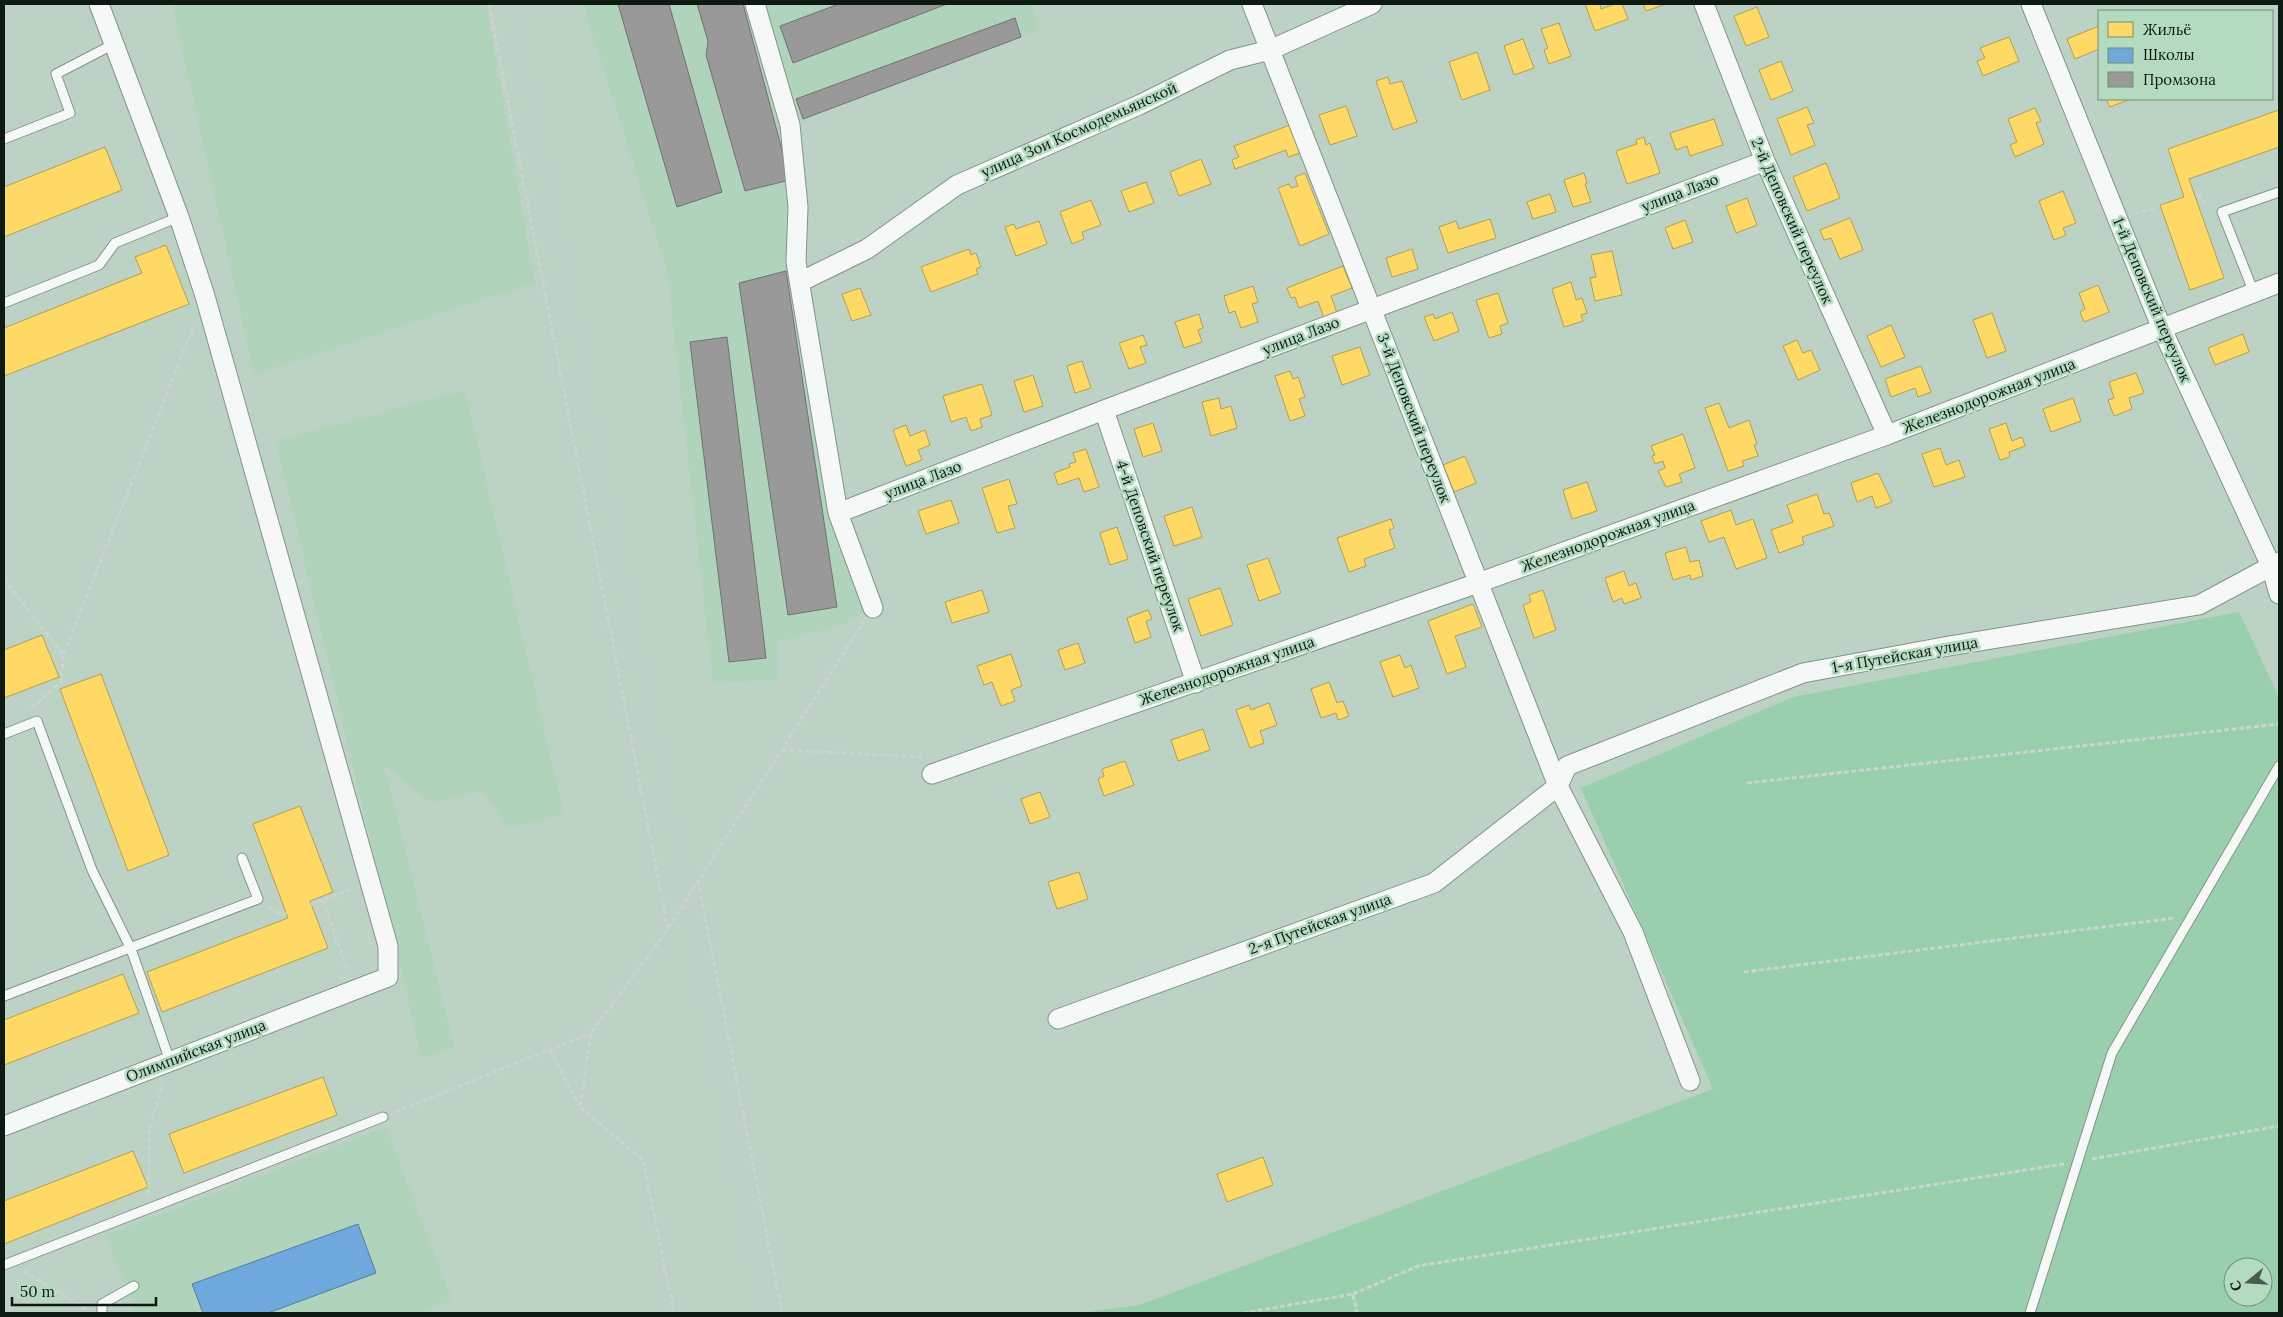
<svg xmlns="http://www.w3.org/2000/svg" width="2283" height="1317" font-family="Lora,serif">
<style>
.built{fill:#b0d3bc}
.green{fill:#9acfad;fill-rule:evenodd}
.homes{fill:#ffd966;stroke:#b6a04c}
.schools{fill:#6fa8dc;stroke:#517d9f}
.industry{fill:#999;stroke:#6f7370}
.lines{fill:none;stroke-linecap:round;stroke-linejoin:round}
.lane-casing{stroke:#84948a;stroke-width:11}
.street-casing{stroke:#84948a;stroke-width:21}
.path{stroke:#ccd4cf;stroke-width:3;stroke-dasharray:5 2.5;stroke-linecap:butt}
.lane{stroke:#f5f8f6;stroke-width:9}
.street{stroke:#f5f8f6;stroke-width:19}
.rail{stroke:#c4cac6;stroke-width:4;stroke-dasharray:2.5 5;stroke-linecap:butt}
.labels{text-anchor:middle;stroke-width:5;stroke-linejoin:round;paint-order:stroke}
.street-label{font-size:15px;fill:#0c1a11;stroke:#b4dac0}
</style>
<rect width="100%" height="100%" fill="#bcd2c4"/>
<path class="built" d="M172,4H486L535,283L254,374Z
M583,4H1031L1039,30L790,125L798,207L838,513L873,608L842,625L778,642L777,680L713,683L667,271Z
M465,390L564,814L508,828L483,791L431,803L384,765L454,1047L422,1059L276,441Z
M386,1127L452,1300L418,1313H136L106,1235Z"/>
<path class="green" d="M2239,612L2279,697V1313H1081L1140,1305L1713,1089L1581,788L1793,697ZM2233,1267H2263V1297H2233Z"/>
<path class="homes" d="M1585,4H1600L1601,9L1615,4H1622L1628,19L1595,31Z
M1643,4H1666L1646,11Z
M1757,7L1769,37L1746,46L1734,16Z
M1559,23L1571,56L1549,64L1544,50L1548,48L1541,29Z
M2099,26V49L2075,59L2067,39Z
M2009,37L2019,61L1983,76L1977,61L1985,58L1980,48Z
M1523,39L1534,68L1514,75L1504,46Z
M1477,52L1490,90L1462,100L1449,62Z
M1781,61L1793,91L1771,100L1759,70Z
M1388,77L1390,84L1402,81L1417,122L1393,130L1376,81Z
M2106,99H2131L2110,107Z
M1346,106L1357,136L1330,145L1319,115Z
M1807,107L1814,123L1807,125L1815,145L1791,155L1777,119Z
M2035,108L2041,121L2036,123L2044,144L2015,157L2010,145L2017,142L2008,119Z
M2279,110V147L2189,179L2224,278L2190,290L2160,205L2184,197L2168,149Z
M1714,119L1723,145L1690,156L1687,146L1676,150L1670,133Z
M1290,125L1300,153L1288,157L1286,150L1235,169L1232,160L1239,157L1234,146Z
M1644,137L1646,145L1650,143L1660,173L1627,184L1616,151L1637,144L1636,140Z
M105,147L122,190L4,237V187Z
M1201,159L1211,184L1179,196L1170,172Z
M1826,163L1840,198L1807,211L1793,177Z
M1305,173L1329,234L1300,246L1278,188L1289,184L1291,188L1298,186L1295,177Z
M1584,173L1587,183L1585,184L1591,202L1573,207L1564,180Z
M1146,182L1154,203L1129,212L1121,191Z
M2063,191L2076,223L2063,228L2066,235L2054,240L2039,201Z
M1550,194L1556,212L1533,219L1527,202Z
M1747,198L1757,225L1736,233L1726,206Z
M1091,200L1101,225L1082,232L1084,239L1072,244L1060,212Z
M1850,218L1863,250L1840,259L1831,238L1824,240L1820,230Z
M1490,219L1496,238L1448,253L1439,227L1456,221L1459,229Z
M1685,220L1693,242L1673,249L1665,228Z
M1039,221L1047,244L1016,256L1005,227L1014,224L1016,229Z
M166,245L189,304L4,376V328L142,273L135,257Z
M969,249L971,255L976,253L981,267L976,269L978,274L931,292L921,267Z
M1412,249L1418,269L1392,277L1386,258Z
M1612,251L1622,295L1595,301L1590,278L1596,277L1591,255Z
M1343,266L1352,288L1331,296L1337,313L1324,318L1318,301L1299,308L1295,297L1291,298L1287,288Z
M1571,282L1576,300L1582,298L1587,313L1581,315L1583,321L1564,327L1552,289Z
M2098,285L2109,312L2084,322L2080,312L2085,309L2079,293Z
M1253,286L1258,302L1252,304L1258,322L1241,328L1235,311L1229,313L1224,296Z
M860,288L871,315L852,321L842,294Z
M1498,293L1508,323L1500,326L1502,334L1489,338L1476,300Z
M1452,312L1459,331L1434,341L1424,317L1433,314L1435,319Z
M1992,313L2006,351L1987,358L1973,320Z
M1199,314L1203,328L1198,330L1202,342L1184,348L1175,322Z
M1891,325L1905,357L1881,367L1867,336Z
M2243,334L2249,352L2215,365L2208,348Z
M1143,335L1147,345L1140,347L1146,363L1129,369L1119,343Z
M1797,340L1803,353L1811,350L1820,370L1798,380L1783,346Z
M1360,347L1370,375L1342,385L1332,356Z
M1082,361L1091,388L1075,393L1067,366Z
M1921,366L1931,392L1918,397L1915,388L1891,397L1885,379Z
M1290,371L1293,379L1298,377L1305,397L1299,399L1305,416L1290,421L1275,376Z
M2136,373L2144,393L2129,398L2132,409L2114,416L2108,400L2114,398L2109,382Z
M1033,375L1043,406L1024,412L1014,381Z
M982,384L992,415L980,419L982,427L971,431L966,417L951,422L943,396Z
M1219,398L1221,409L1231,406L1237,428L1211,436L1202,402Z
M2073,398L2081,421L2051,432L2043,409Z
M1719,403L1729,428L1749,420L1757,444L1754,445L1758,456L1742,461L1744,466L1728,471L1705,408Z
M1153,423L1162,451L1143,457L1134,429Z
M2006,423L2012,441L2022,437L2025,446L2009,452L2010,457L2000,460L1989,429Z
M906,425L910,436L925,430L930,445L918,450L922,460L906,466L893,430Z
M1683,434L1695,468L1679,474L1682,482L1666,487L1658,471L1665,468L1663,461L1655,464L1652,456L1655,455L1651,446Z
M1940,448L1946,465L1959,460L1965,477L1934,487L1922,454Z
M1086,449L1099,487L1084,492L1079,478L1058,485L1054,473L1070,467L1069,464L1076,462L1073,453Z
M1465,456L1476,483L1454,492L1443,465Z
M1878,473L1892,502L1876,508L1872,496L1857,502L1851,483Z
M1009,479L1017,504L1008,506L1015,528L997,533L982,488Z
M1587,482L1597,511L1572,519L1563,490Z
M1817,494L1824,514L1829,513L1834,526L1802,537L1804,544L1779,553L1771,530L1793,522L1787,505Z
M951,500L959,523L926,534L918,511Z
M1192,507L1202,537L1174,546L1164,516Z
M1731,510L1736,525L1753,519L1767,558L1736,569L1724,537L1709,542L1701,521Z
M1391,519L1394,528L1389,530L1395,548L1364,559L1366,566L1349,572L1337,538Z
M1117,527L1128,559L1110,565L1100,533Z
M1686,547L1690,562L1699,560L1703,576L1691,580L1690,575L1673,580L1665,553Z
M1268,558L1281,593L1259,601L1247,565Z
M1624,571L1629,586L1636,583L1641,598L1624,604L1622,598L1613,602L1605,578Z
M1220,588L1233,625L1201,636L1188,599Z
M982,590L989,612L952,623L945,602Z
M1543,590L1556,630L1534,638L1523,605L1531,602L1529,595Z
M1473,604L1482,627L1455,636L1466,667L1447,674L1428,621Z
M1148,610L1152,619L1146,621L1151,637L1135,643L1127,618Z
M42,635L59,677L4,698V650Z
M1078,643L1085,663L1065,670L1058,650Z
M1011,654L1022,686L1011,690L1015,701L1001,706L992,682L984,685L977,666Z
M1400,655L1405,668L1411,665L1419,688L1393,697L1380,662Z
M101,674L169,855L128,871L60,689Z
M1329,682L1337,703L1343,701L1349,716L1338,720L1336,713L1321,718L1311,689Z
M1269,703L1277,725L1260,731L1264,743L1250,748L1236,710L1249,705L1251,710Z
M1203,729L1210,750L1178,761L1171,740Z
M1125,761L1134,785L1104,796L1098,779L1104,776L1102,769Z
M1040,792L1050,817L1030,824L1021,799Z
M300,806L333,892L310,901L328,948L162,1012L147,972L288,918L253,824Z
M1079,872L1088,899L1057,909L1048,882Z
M123,974L139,1013L4,1065V1020Z
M323,1077L337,1115L184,1173L169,1134Z
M133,1151L148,1187L4,1244V1201Z
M1263,1157L1273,1185L1227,1202L1217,1174Z"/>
<path class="schools" d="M358,1224L376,1273L268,1313H203L192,1284Z"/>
<path class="industry" d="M618,4H669L722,192L677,207Z
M697,4H743L790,180L745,191L706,55L708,41Z
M839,4H947L793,63L780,26Z
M1015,18L1021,37L803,119L796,99Z
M786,271L837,607L788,615L739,283Z
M727,337L766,658L729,662L690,342Z"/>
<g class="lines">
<g class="lane-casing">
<path id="lane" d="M4,139L70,113L56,74L114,44
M2254,293L2222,212L2279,192
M4,303L99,265L115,243L179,217
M4,734L37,721L92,870L131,949L170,1061
M4,996L258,899L242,858
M4,1265L383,1117
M102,1313V1304L134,1286
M2030,1313L2112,1053L2279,766"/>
</g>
<g class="street-casing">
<path id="street" d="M755,4L790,125L798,207L796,262L838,513L873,608
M1252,4L1558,786L1633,932L1690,1081
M1704,4L1765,161L1887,435
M2031,4L2162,329L2271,566L2279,594
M800,282L867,249L957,185L1139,105L1230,60L1270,50L1372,4
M1104,410L1196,683
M838,513L1104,410L1765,161
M932,774L1478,583L1887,435L2279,283
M1058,1019L1434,883L1558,786L1567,766L1803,673L1949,646L2199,605L2279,562
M4,1126L388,977V946L205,296L179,217L99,4"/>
</g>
<path class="path" d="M489,4L668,929L591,1033L580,1107L643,1160L674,1313
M2198,195L2209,208
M2135,213L2157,208
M4,579L63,655
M32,708L61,682L63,656L194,325
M782,750L923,757
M1747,783L2279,724
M698,881L782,1313
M323,900L348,972
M311,904L353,889
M269,907L281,915L287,913
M668,928L864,621
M1744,972L2175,918
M550,1050L579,1106
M395,1112L591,1033
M2092,1159L2279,1126
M149,1195V1130L163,1083
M24,1271L89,1311
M1353,1294L1418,1266L2064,1164
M1243,1313L1353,1294L1357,1313"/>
<use href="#lane" class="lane"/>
<use href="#street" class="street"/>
<path class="rail" d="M513,4L765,1313"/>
</g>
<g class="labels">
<g class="street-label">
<text transform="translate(1079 130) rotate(-24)" y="5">улица Зои Космодемьянской</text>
<text transform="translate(1680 193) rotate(-21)" y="5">улица Лазо</text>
<text transform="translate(1792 221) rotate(66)" y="5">2-й Деповский переулок</text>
<text transform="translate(2152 300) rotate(67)" y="5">1-й Деповский переулок</text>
<text transform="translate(1301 336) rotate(-21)" y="5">улица Лазо</text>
<text transform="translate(1989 396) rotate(-21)" y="5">Железнодорожная улица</text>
<text transform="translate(1414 418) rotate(69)" y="5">3-й Деповский переулок</text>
<text transform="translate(923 480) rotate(-21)" y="5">улица Лазо</text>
<text transform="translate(1608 536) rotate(-20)" y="5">Железнодорожная улица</text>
<text transform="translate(1150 546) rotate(71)" y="5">4-й Деповский переулок</text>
<text transform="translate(1905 655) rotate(-10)" y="5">1-я Путейская улица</text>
<text transform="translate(1227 671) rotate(-19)" y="5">Железнодорожная улица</text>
<text transform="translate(1320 924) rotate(-20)" y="5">2-я Путейская улица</text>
<text transform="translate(196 1051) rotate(-21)" y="5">Олимпийская улица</text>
</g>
</g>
<rect width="2283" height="1317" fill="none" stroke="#0c1a11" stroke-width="10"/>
<rect x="2098" y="10" width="175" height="90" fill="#b4dac0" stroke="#718d7a"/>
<rect x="2108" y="22" width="25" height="15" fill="#ffd966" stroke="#718d7a"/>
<text x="2143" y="35" font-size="15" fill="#0c1a11">Жильё</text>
<rect x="2108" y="48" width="25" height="15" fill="#6fa8dc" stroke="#718d7a"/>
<text x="2143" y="60" font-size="15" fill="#0c1a11">Школы</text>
<rect x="2108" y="72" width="25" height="15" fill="#999999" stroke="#718d7a"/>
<text x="2143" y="85" font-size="15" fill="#0c1a11">Промзона</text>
<g transform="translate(2248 1282) rotate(252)"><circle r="24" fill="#b4dac0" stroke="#718d7a"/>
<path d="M0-4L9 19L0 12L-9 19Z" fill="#4a5a50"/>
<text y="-8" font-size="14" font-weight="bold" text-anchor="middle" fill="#0c1a11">С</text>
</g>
<path d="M12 1297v8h144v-8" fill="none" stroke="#0c1a11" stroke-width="2.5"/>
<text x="20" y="1297" font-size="15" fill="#0c1a11" stroke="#b4dac0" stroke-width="4" paint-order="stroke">50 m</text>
</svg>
